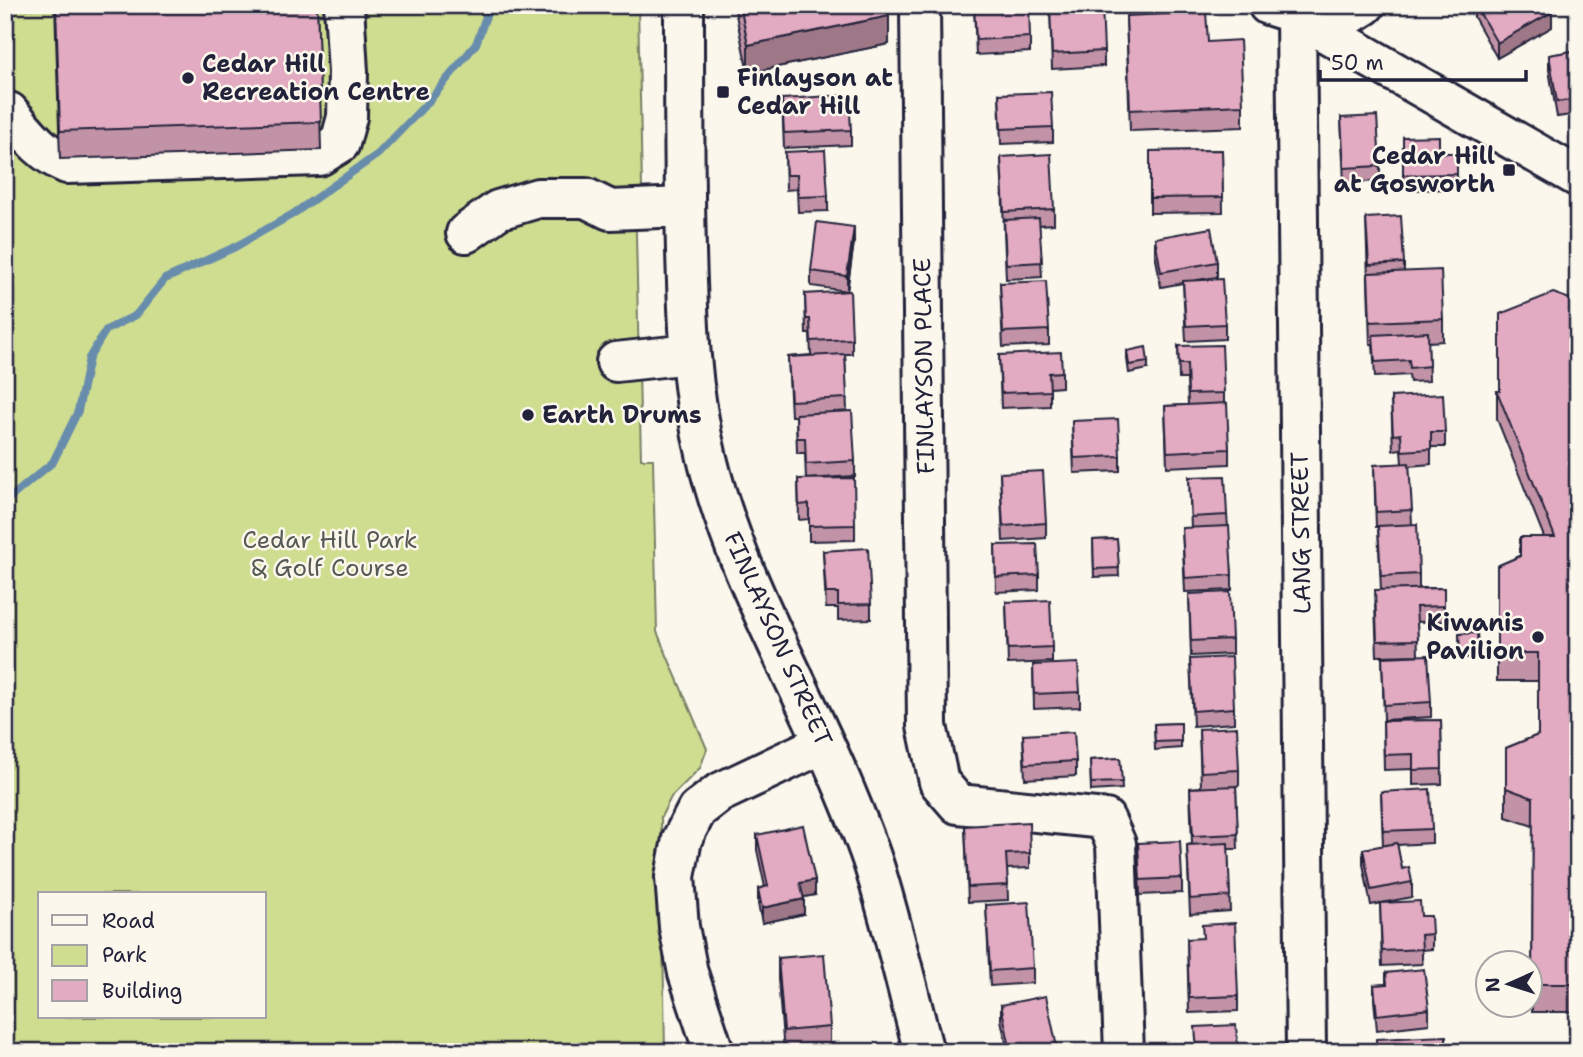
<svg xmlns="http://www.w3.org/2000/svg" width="1583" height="1057" font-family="'Shantell Sans',sans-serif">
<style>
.green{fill:#cfdd90;stroke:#788066;stroke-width:2;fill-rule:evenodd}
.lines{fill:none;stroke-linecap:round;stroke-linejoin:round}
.stream{stroke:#688dac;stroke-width:8}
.minor-casing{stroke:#22223b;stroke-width:44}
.minor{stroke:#fbf7ec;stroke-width:38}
.wall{fill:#c293a6;stroke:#22223b;stroke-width:2}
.shaded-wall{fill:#9e7887;stroke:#22223b;stroke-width:2}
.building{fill:#e2abc1;stroke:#22223b;stroke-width:2}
.poi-dot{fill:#22223b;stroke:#fbf7ec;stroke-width:2.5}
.labels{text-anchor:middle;stroke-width:5;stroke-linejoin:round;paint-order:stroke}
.poi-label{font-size:24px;font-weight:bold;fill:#22223b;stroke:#fbf7ec;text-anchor:start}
.street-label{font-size:24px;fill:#22223b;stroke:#fbf7ec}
.park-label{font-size:24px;fill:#565a54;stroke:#fbf7ec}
</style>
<rect width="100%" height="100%" fill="#fbf7ec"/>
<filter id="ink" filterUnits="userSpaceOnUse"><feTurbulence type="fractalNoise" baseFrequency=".0143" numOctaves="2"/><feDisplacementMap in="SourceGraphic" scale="14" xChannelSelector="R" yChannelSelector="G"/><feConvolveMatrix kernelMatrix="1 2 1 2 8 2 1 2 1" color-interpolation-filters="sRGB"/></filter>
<g filter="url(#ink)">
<path class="green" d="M5,5H638L642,188L635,189L641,459H653L657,632L707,749L700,768L671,797L661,817L665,1052H5ZM40,894H264V1017H40Z"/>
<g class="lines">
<path class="stream" d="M5,502L53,462L78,411L89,358L106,330L136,315L165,279L235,247L293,214L378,154L429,101L476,44L490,5"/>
<g class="minor-casing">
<path id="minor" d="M684,5C684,87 684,169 686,251C688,321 690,390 707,458C736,579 803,686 849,800C859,824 869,848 876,872C894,931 908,992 924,1052
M920,5L927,726L939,782L958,804L1105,819L1116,844L1124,1052
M1268,5L1296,14L1323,31L1578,177
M1296,14L1306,1052
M1323,31L1365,5
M9,112C27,133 41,153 67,164L319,156L340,143L347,117L348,72L344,5
M466,233L498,210L538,198H586L610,210L685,207
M616,362L690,354
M714,1052L688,973L679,927L675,877L682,839L697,810L719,793L824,743"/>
</g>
<use href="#minor" class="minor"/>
</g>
<path class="wall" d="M5,5H38V8L7,9V32H5Z
M55,5H317L321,150L60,159Z
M734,5H887L889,44L748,73Z
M974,5L1030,37V52L976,55Z
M1474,5H1549L1552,27L1497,58L1474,17Z
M1050,7L1104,51V66L1052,69Z
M1126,16L1208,42L1243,105V127L1130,131Z
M1578,50V114L1557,117L1549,70V55Z
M999,94L1053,127V142L1001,144Z
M782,99L851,130V145L784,148Z
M1341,118L1380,166V181L1344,183Z
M1403,137L1439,153H1457V189L1403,190Z
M1222,150L1223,212L1150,213V151Z
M785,152L828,196V211L798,212L797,189L786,190Z
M1001,157L1054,209V224L1039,225L1042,277L1006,279Z
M1366,218L1404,263V272L1443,319V341L1428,342L1429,381L1410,382L1409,375L1375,377L1373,344H1370Z
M1155,238L1217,262V277L1197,280L1225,324V339L1186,341L1183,283L1161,287L1155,253Z
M854,242L847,291L811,286V271Z
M1000,283L1049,330V345L1003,347Z
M805,294L852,339V354H845L847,412L855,461V476L806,479L805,453H797L796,416H791L788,357L811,355L810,334H806Z
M1578,302V1012H1532L1533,826L1506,817V748L1538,735V681H1497V566L1520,556L1544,537L1497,419V391H1500Z
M1178,346L1224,393V403L1229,449V464L1167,467L1165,406L1188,405L1187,379H1179Z
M1127,351L1148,362V369L1129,373L1127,359Z
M999,355L1062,372V387L1050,388V406L1001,408Z
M1391,397L1445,432V447H1431V464L1409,466L1412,524L1419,574V588H1444V621L1417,622L1418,655L1377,656L1375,605L1381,590L1378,527H1376L1374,465L1402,464L1401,449L1393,450Z
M1072,421L1120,456V471L1074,473Z
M1000,473L1046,523V538L1003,541Z
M1189,477L1227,515L1232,575V590L1185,592L1182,528H1191Z
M798,479L855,525V540L809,541V519L799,520Z
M1117,539L1119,576L1094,577L1093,540Z
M995,545L1039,575V590L996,592Z
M823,551L871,604V619L838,620V608H826Z
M1189,594L1232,639V654L1191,656Z
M1006,602L1052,647V662L1008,664Z
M1477,633L1478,657L1460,658L1459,634Z
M1382,657L1431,702V717L1384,720Z
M1190,659L1234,708V723L1193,726Z
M1033,665L1080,692V707L1034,709Z
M1441,720L1442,784L1413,785V769L1384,770L1383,721Z
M1181,723V748L1155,750L1154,724Z
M1199,729L1239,770V785L1236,786L1238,849H1228L1230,911L1190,914L1187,845L1192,844L1190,788L1201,787Z
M1023,735L1076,761V776L1025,779Z
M1120,758L1122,789L1091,791L1090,760Z
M1381,792L1432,829V843L1397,845L1402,869L1412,882V897L1371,905L1363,864V849L1383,846Z
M965,826L1030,853V868L1007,869L1008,900L968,902Z
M757,835L815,895L803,897L804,914L762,923L758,904V889L765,887L757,850Z
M1138,843L1182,878V893L1140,895Z
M1380,903L1421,916L1432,934V949L1422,950V964L1382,966Z
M986,905L1033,968V983L990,986Z
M1187,939L1238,996V1011L1189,1013Z
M778,958L830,1027V1048L796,1052H784L778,979Z
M1386,973L1429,1009V1024L1377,1030L1374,1000V985L1386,984Z
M1001,1005L1058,1052H1008L1001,1020Z"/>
<path class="shaded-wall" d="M1552,12V27L1497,58V43Z
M889,16V44L748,73V45Z
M854,227V242L847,291V276Z
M815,880V895L800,898V883Z
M804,899V914L762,923V908Z"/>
<path class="building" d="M56,5H317L321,122L60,131Z
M740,5H887L889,16L748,45Z
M974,5H1029L1030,37L976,40Z
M1084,5H1102L1104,51L1052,54L1050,7Z
M1475,5H1549L1552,12L1497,43Z
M1206,12L1208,42L1240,40L1243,105L1130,110L1126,16Z
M1578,50V99L1557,102L1549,55Z
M1051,92L1053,127L1001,129L999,94Z
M849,95L851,130L784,133L782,99Z
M1377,116L1380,166L1344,168L1341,118Z
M1439,136V153H1457V174L1403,175V137Z
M825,150L828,196L798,197L797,175H786L785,152Z
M1222,150L1223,197L1150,198V151Z
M1051,154L1054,209L1004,212L1001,157Z
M1401,216L1404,263L1369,265L1366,218Z
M1039,218L1042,262L1006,264L1004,220Z
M817,222L854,227L847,276L811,271Z
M1211,228L1217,262L1161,272L1155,238Z
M1441,270L1443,319L1370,322L1368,273Z
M1222,279L1225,324L1186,326L1183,281Z
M1046,281L1049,330L1003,332L1000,283Z
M850,291L852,339L811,341L810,319H806L805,294Z
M1553,293L1578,302V984H1532L1533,798L1506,788V748L1538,735V653H1497V566L1520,556V537H1555L1497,391H1500V314Z
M1428,332L1429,366L1410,368L1409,360L1375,362L1373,335Z
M1222,345L1224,393L1188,394L1187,364H1179L1178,346Z
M1146,347L1148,362L1129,365L1127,351Z
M1061,352L1062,372L1049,373L1050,391L1001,393L999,355Z
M845,354L847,398L791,401L788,357Z
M1443,394L1445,432H1431V449L1402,451L1401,434L1393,435L1391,397Z
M1227,403L1229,449L1167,452L1165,406Z
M852,411L855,461L806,464L805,438H797L796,414Z
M1118,419L1120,456L1074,458L1072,421Z
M1409,463L1412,510L1376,512L1374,465Z
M1043,471L1046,523L1003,526L1000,473Z
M1225,476L1227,515L1191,517L1189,477Z
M854,478L855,525L809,526V504L799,505L798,479Z
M1417,524L1419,574L1381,576L1378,526Z
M1229,526L1232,575L1185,578L1182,528Z
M1117,539L1119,568L1094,569L1093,540Z
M1037,544L1039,575L996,577L995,545Z
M868,548L871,604L838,605V593H826L823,551Z
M1444,588V606L1416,607L1418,640L1377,641L1375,590Z
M1230,592L1232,639L1191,641L1189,594Z
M1050,600L1052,647L1008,649L1006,602Z
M1477,633L1478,650L1460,651L1459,634Z
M1428,655L1431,702L1384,705L1382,657Z
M1232,657L1234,708L1193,711L1190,659Z
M1078,663L1080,692L1034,694L1033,665Z
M1441,720L1442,769L1413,770V754L1384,755L1383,721Z
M1181,723V741L1155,742L1154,724Z
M1237,727L1239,770L1201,772L1199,729Z
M1074,732L1076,761L1025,764L1023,735Z
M1120,758L1122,782L1091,783L1090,760Z
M1236,786L1238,834L1193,836L1190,788Z
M1430,789L1432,829L1383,831L1381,792Z
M1029,822L1030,853L1006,854L1008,885L968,887L965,826Z
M803,825L815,880L800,883L804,899L762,908L758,889L768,886L757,835Z
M1180,841L1182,878L1140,880L1138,843Z
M1228,843L1230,896L1190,899L1187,845Z
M1397,843L1402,869L1409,867L1412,882L1371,890L1363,849Z
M1420,901L1421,916H1431L1432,934L1421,935L1422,949L1382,951L1380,903Z
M1029,902L1033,968L990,971L986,905Z
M1235,923L1238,996L1189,998L1187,939L1203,938L1202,925Z
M824,954L830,1027L784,1031L778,958Z
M1424,969L1429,1009L1377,1015L1374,985L1387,984L1386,973Z
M1046,996L1058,1052H1011L1001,1005Z
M1236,1025L1238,1052H1197L1195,1027Z
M1446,1036V1052H1376V1039Z
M842,1047L843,1052H798Z"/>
</g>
<g class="poi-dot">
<circle cx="188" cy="78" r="7"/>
<rect x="716" y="85" width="14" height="14" rx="3.5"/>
<rect x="1502" y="163" width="14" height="14" rx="3.5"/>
<circle cx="528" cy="415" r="7"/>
<circle cx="1538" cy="637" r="7"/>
</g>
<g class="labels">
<g class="poi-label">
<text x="202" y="72">Cedar Hill<tspan x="202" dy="28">Recreation Centre</tspan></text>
<text x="737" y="86">Finlayson at<tspan x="737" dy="28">Cedar Hill</tspan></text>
<text x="1495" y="164" text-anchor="end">Cedar Hill<tspan x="1495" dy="28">at Gosworth</tspan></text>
<text x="542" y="423">Earth Drums</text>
<text x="1524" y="631" text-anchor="end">Kiwanis<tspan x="1524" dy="28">Pavilion</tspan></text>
</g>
<g class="street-label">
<text transform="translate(924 366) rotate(-91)" y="8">FINLAYSON PLACE</text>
<text transform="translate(1301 533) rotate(-91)" y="8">LANG STREET</text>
<text transform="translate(778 639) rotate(66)" y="8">FINLAYSON STREET</text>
</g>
<g class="park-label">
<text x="330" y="548">Cedar Hill Park<tspan x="330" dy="28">&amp; Golf Course</tspan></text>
</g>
</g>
<rect width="1583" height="1057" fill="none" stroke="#fbf7ec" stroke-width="28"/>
<rect x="14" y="14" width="1555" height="1029" fill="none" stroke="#22223b" stroke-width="2.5" filter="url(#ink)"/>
<rect x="38" y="892" width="228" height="126" fill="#fbf7ec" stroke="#a4a2a5" stroke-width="2"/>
<rect x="52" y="915" width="35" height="10" fill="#fbf7ec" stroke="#a4a2a5" stroke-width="2"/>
<text x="102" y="928" font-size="21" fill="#22223b">Road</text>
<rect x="52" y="945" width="35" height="21" fill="#cfdd90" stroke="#a4a2a5" stroke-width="2"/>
<text x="102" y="962" font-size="21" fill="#22223b">Park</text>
<rect x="52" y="980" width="35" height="21" fill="#e2abc1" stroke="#a4a2a5" stroke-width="2"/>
<text x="102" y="998" font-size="21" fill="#22223b">Building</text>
<g transform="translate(1509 984) rotate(267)"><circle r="33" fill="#fbf7ec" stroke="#a4a2a5" stroke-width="2"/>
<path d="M0-5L12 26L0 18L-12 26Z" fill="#22223b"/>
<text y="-10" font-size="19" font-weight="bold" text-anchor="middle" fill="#22223b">N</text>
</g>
<path d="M1320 70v10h206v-10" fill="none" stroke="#22223b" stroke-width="3.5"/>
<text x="1331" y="70" font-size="21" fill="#22223b" stroke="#fbf7ec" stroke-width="5" paint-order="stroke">50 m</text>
</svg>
